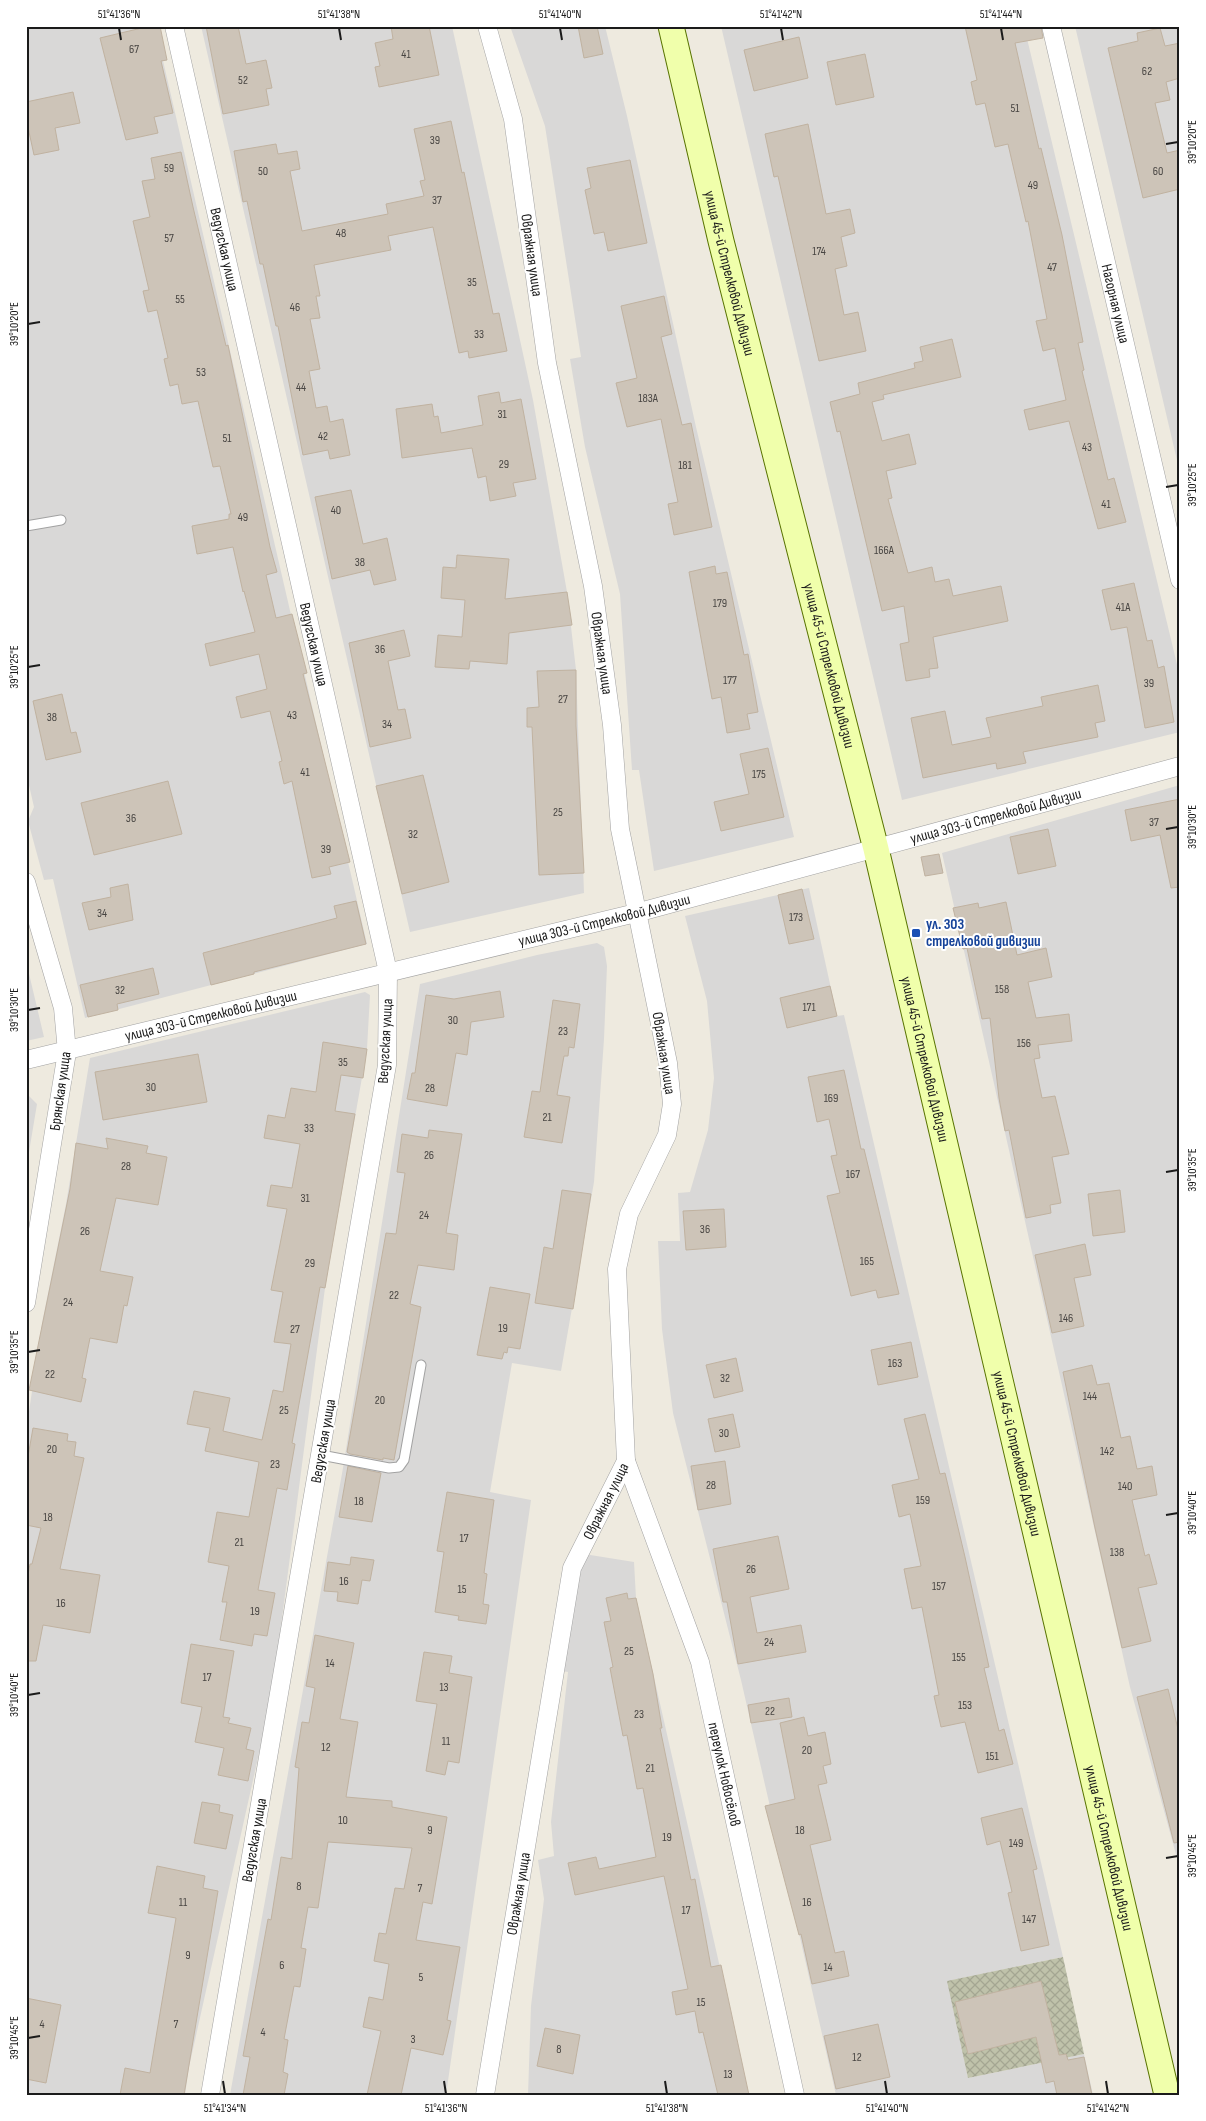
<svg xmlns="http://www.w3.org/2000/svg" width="1206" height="2121" font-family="'Sofia Sans Condensed',sans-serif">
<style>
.residential{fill:#d9d8d7}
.construction{fill:url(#construction-cross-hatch)}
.building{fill:#cdc4b8;stroke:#c0b2a0}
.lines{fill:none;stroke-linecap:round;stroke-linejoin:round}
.service-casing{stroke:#a2a2a2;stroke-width:11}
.minor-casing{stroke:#a2a2a2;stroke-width:19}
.secondary-casing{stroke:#587300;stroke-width:27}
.service{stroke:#fff;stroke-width:9}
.minor{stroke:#fff;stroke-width:18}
.secondary{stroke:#f0ffab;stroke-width:25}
.ticks{fill:none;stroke:#1b1b1b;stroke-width:2}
.transit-dot{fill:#1a4fb4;stroke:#fff;stroke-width:2}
.labels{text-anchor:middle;stroke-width:4;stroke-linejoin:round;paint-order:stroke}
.number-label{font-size:12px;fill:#484542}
.street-label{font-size:15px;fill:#1b1b1b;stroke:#fff}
.transit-label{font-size:15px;font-weight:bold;fill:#164399;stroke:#fff;text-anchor:start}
.neatline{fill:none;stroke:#1b1b1b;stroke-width:2}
.ticks-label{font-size:12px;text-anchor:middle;fill:#1b1b1b}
</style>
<defs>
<pattern id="construction-cross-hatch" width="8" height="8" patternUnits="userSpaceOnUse" patternTransform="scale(1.25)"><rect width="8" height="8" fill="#bfc2aa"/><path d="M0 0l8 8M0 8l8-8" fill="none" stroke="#a4a692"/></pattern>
</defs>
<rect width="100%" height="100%" fill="#eeeadf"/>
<path class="residential" d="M26,26H155L367,944L85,1018L53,879L44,880L28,821L34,807L26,772Z
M201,26H452L533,400L567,592L576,670L584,893L410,932Z
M510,26H605L627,116L696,427L794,837L654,871L639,770H632L620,594L585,447L570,359L581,357L545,126Z
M721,26H1024L1180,677V732L902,800Z
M1075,26H1180V473Z
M1180,785V1869L1130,1687L942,853Z
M809,888L837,1016L844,1015L1063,1957L948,1981L968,2078L1084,2054L1093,2095H836L741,1680L673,1413L662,1329L658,1241H680L678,1193L690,1192L708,1130L714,1078L707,1001L685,916Z
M597,943L604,947L607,966L604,1039L594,1182L561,1371L512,1363L490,1492L531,1500L446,2095H230L343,1468L420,984L537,955Z
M26,961L44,1037L26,1041Z
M365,992L370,995L367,1049L325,1288L272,1695L189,2067L185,2095H26V1432L42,1323L66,1204L90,1058Z
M26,1093L37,1104L26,1170Z
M584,1554L634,1562L636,1598L749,2095H528L531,2006L544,1899L538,1860L554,1856L551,1822L568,1672L562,1671Z"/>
<path class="construction" d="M1063,1957L1084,2054L968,2078L947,1981Z"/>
<path class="building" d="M150,26H160L167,60L161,61L173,113L154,117L158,133L126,140L100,38Z
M206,26H238L246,64L266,60L272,88L266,89L269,105L223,114Z
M391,26H429L439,75L379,87L375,67L380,66L375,43L393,39Z
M578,26H597L603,54L584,58Z
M965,26H1041L1043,38L1015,43L1039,149L1041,148L1062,235L1083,342L1078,343L1084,370L1082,371L1108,480L1114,478L1126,522L1098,529L1069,421L1029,430L1024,410L1066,400L1055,348L1043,351L1036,321L1047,319L1028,221L1026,222L1008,144L995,147L985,103L976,105L971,82L977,80Z
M1160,28L1165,46L1180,43V78L1166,82L1170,100L1155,103L1167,153L1180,150V189L1143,198L1108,48L1138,41L1137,33Z
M799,37L808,78L754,91L744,50Z
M865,54L874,97L836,105L827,62Z
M73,92L80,123L55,128L59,150L34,155L26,118V102Z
M451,121L462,173L464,172L493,314L499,313L507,351L469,358L468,351L459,353L433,227L388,236L391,250L314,265L320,296H316L320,318L310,319L320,369L309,371L316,408L327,406L330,422L343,419L350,455L330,459L328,450L303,455L278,326H276L263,264H260L247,201L243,202L234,151L276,144L278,154L297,151L300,169L290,171L302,231L388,214L386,204L424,196L420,181L425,180L414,129Z
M808,124L826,214L850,209L855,233L841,237L847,266L835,269L844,315L858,312L866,351L819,361L778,176L774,177L765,134Z
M181,152L193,207L226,346L228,345L270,547L277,572L266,575L276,618L292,614L307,673L303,674L350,862L329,867L331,874L312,878L292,781L284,784L279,762L282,761L270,711L241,718L236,697L267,689L259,654L210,666L205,644L255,632L244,591L243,592L233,547L197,554L192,526L229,519V514H231L220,466L213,467L198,401L182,404L178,384L170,386L164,359L168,358L157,310L148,312L143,291L149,290L133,221L150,217L142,181L155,179L151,158Z
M630,160L647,243L608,251L604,232L594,234L585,190L591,188L587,168Z
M664,296L672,334L661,337L682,425L691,423L712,527L674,535L668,504L678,502L661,419L627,427L616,383L637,378L621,306Z
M952,339L961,377L883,395L884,399L872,402L882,441L909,434L916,464L886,471L892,498L888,499L908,573L932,567L935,582L949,579L953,596L1001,586L1008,621L933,637L938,668L929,669L930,677L906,681L900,644L909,642L904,606L882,611L840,431L837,432L830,402L860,394L858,383L915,368L914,363L923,361L920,347Z
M499,392L501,403L521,399L536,479L513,483L516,496L490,501L486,476L478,478L472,448L402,458L396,409L432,404L434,417L438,416L441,433L483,425L478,396Z
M351,490L363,544L387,538L396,580L374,585L370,570L332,579L315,497Z
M457,555L509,559L505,599L567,592L572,625L509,633L507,664L470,661L469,669L435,667L438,635L462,637L465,600L441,598L443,567L456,568Z
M715,566L716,574L727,572L744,655L748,654L758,712L747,714L750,729L727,733L721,697L712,699L689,572Z
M1134,583L1147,641L1152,640L1158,668L1164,666L1174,722L1145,728L1127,627L1111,630L1102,590Z
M404,630L410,656L388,661L398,710L405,709L411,738L370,747L349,643Z
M576,670V726L584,873L539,875L532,727H527V708L539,707L537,671Z
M1098,685L1105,721L1095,723L1098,737L1023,752L1026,763L997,769L996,763L923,778L911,718L945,711L952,745L991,737L986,718L1043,706L1041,697Z
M62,694L71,733L76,732L81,752L46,760L33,701Z
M768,748L784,817L721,831L714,802L749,794L740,754Z
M423,775L449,882L402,894L376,786Z
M168,781L182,834L94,855L81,803Z
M1180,799V887L1171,888L1160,835L1131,841L1125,810Z
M1048,829L1056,866L1018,874L1010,837Z
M939,854L943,873L925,876L921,857Z
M128,884L133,920L89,930L82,903L111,897L110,888Z
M802,889L814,939L789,944L778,895Z
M356,901L366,944L254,972V974L211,985L203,953L337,918L334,906Z
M1006,902L1017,955L1046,948L1052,977L1028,982L1036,1018L1069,1014L1072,1041L1038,1045L1040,1058L1034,1059L1042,1098L1055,1096L1069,1154L1052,1157L1061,1203L1050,1205L1051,1213L1026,1218L1009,1130L1005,1131L999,1098L990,1018L982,1019L967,948L963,949L953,908L978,903L979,908Z
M153,968L159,994L117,1004L118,1010L88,1017L80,985Z
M830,986L837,1016L787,1028L780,998Z
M500,991L504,1017L471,1022L467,1055L456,1053L447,1106L407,1099L412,1073H415L426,995L454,999Z
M553,1000L580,1004L574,1048L569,1047L568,1056H564L557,1095L570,1097L562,1143L524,1137L532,1091L540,1092Z
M323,1042L367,1049L363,1078L341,1075L335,1111L355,1114L325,1288L320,1287L292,1443L295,1444L287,1490L277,1488L258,1590L275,1593L267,1636L254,1634L252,1646L220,1640L227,1602H222L229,1566L208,1562L217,1512L249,1517L259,1462L205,1451L210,1428L187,1424L194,1391L230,1398L223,1431L262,1440L273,1390L283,1392L291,1344L274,1342L283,1292L271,1290L287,1209L267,1206L271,1185L292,1188L300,1144L264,1138L268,1115L285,1118L291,1088L316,1092Z
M198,1054L207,1102L103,1120L95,1072Z
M844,1070L861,1149H864L899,1294L878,1298L876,1290L851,1296L827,1196L840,1193L831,1156L837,1155L829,1119L817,1122L808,1077Z
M429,1130L462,1134L446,1233L458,1235L454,1270L418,1265L410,1304L421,1307L394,1460L383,1458V1460L350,1454L347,1452L386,1233L396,1234L405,1173L397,1172L402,1134L428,1138Z
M106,1138L148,1146L146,1153L167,1157L158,1205L116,1198L100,1271L133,1277L127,1306L124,1305L117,1343L90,1338L82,1378L86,1379L81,1402L29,1390L70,1189L76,1143L108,1149Z
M562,1190L591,1194L573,1309L535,1303L544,1247L553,1249Z
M1120,1190L1125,1232L1093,1236L1088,1194Z
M724,1209L726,1247L686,1250L683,1211Z
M1085,1244L1091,1275L1074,1278L1084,1326L1052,1333L1035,1255Z
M490,1287L530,1294L520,1349L508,1347L507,1353L504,1352L502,1359L477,1355Z
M911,1342L918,1377L878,1385L871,1350Z
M736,1358L743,1391L714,1398L706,1365Z
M1092,1365L1097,1385L1109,1383L1121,1438L1130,1436L1137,1469L1152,1466L1157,1495L1132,1500L1145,1556L1149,1554L1157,1584L1138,1588L1151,1641L1122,1648L1095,1528L1063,1372Z
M733,1414L740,1447L715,1452L708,1419Z
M925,1414L940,1474L945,1473L965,1557L989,1667L984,1668L999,1731L1004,1729L1013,1764L978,1773L965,1722L941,1727L934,1696L939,1695L922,1607L912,1609L904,1569L921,1566L910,1514L899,1517L892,1485L919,1479L904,1419Z
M33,1428L68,1434L67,1441L76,1442L74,1456L84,1458L60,1569L100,1575L90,1633L43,1625L36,1661H26V1585L30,1564H32L41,1528L26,1525V1468Z
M725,1461L731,1504L698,1510L691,1466Z
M348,1466L381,1473L372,1522L339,1517Z
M447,1492L494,1500L484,1573L487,1574L483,1604L489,1605L486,1624L458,1620L459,1616L435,1612L444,1552L437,1551Z
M778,1536L789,1589L750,1597L757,1633L801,1625L806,1652L738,1664L727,1602H723L713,1549Z
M351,1557L374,1560L370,1581L362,1580L358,1604L337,1601L338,1592L324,1591L328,1562L350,1565Z
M627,1593L628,1599L636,1598L653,1674L662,1728H660L691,1880L695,1879L711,1967L721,1965L749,2095H718L703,2032L699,2033L695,2011L676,2015L672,1992L688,1989L664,1876L575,1895L568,1863L596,1857L599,1869L656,1857L643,1788L637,1789L627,1735L623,1736L610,1668L613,1667L604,1622L611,1621L606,1598Z
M315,1635L354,1643L340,1719L358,1722L346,1797L392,1801V1807L447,1817L432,1904L423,1902L416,1940L460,1947L447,2020L451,2021L443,2055L411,2048L401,2095H367L381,2031L363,2027L369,1997L383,2000L389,1964L374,1961L379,1933L386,1934L395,1888L404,1889L412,1848L328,1842L318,1908L308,1907L301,1948L306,1949L300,1987L294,1986L284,2039L288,2040L283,2072L288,2074L284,2095H243L250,2057L243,2056L268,1919L271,1920L281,1857L292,1859L299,1768L295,1767L302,1722L309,1723L315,1688L306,1686Z
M191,1644L234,1651L223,1717L230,1718L228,1723L251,1728L246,1749L254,1751L248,1781L218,1775L224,1748L195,1742L202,1707L181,1703Z
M424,1652L452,1656L449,1673L472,1677L459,1763L448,1761L445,1775L426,1771L437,1704L416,1701Z
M1168,1689L1180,1737V1842L1174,1843L1137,1697Z
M789,1698L792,1717L751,1723L748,1705Z
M804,1717L808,1736L825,1732L831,1764L823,1766L827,1783L818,1785L831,1840L810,1845L835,1953L844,1951L849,1976L812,1984L801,1934L799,1935L765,1806L795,1799L780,1723Z
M202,1802L220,1805L219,1812L233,1815L226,1849L194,1843Z
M1022,1808L1037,1869L1033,1870L1049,1945L1021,1951L1008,1893L1012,1892L1000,1841L987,1845L981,1818Z
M157,1866L205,1876L203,1888L218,1891L184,2095H120L125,2068L150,2073L176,1918L148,1913Z
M1041,1981L1059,2055L1066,2054L1068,2060L1084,2057L1092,2095H1057L1054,2081L1046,2083L1036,2037L968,2054L955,2002Z
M26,1998L61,2005L46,2083L26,2079Z
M878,2024L890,2077L836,2089L824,2036Z
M545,2028L580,2035L573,2074L537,2066Z"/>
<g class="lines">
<g class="service-casing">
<path id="service" d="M26,526L61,520
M321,1455L389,1468L399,1467L404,1460L421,1365"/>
</g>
<g class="minor-casing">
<g id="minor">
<path id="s1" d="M174,26L388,972L387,1065L210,2095"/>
<path id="s2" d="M1051,26L1180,580"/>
<path d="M26,882L63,1008L67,1052L26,1303"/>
<path id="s3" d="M26,1060L636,913L1180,766"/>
<path id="s4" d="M626,1461L700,1662L795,2095"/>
<path id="s5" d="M485,2095L572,1568L626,1461L617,1269L629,1214L667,1135L672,1104L668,1063L620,829L612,725L593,586L547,363L513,119L487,26"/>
</g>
</g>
<g class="secondary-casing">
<g id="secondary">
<path id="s6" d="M671,26L721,241L876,849L1167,2095"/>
</g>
</g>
<use href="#service" class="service"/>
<use href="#minor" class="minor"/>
<use href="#secondary" class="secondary"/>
</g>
<path class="ticks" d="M119,28L121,40M339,28L341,40M560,28L562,40M781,28L783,40M1001,28L1003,40M1166,144L1178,142M28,324L40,322M1166,487L1178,485M28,667L40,665M1166,829L1178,827M28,1010L40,1008M1166,1172L1178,1170M28,1352L40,1350M1166,1515L1178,1513M28,1695L40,1693M1166,1858L1178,1856M28,2038L40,2036M223,2081L225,2094M444,2081L446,2094M665,2081L667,2094M885,2081L887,2094M1106,2081L1108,2094"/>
<rect class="transit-dot" x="911" y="928" width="10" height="10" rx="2.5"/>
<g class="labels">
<g class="number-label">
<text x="134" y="53">67</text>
<text x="406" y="58">41</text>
<text x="1147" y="75">62</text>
<text x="243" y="84">52</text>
<text x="1015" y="112">51</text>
<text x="435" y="144">39</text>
<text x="169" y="172">59</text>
<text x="263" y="175">50</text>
<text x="1158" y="175">60</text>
<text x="1033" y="189">49</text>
<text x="437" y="204">37</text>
<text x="341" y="237">48</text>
<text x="169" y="242">57</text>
<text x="819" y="255">174</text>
<text x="1052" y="271">47</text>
<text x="472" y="286">35</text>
<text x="180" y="303">55</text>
<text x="295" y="311">46</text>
<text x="479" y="338">33</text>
<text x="201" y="376">53</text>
<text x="301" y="391">44</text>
<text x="648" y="402">183А</text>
<text x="502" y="418">31</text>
<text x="323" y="440">42</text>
<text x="227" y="442">51</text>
<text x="1087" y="451">43</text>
<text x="504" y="468">29</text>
<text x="685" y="469">181</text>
<text x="1106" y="508">41</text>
<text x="336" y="514">40</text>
<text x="243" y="521">49</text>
<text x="884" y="554">166А</text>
<text x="360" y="566">38</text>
<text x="720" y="607">179</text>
<text x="1123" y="611">41А</text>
<text x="380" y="653">36</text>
<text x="730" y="684">177</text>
<text x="1149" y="687">39</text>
<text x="563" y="703">27</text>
<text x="292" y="719">43</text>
<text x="52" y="721">38</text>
<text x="387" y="728">34</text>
<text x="305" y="776">41</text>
<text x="759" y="778">175</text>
<text x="558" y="816">25</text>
<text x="131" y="822">36</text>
<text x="1154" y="826">37</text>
<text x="413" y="838">32</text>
<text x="326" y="853">39</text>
<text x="102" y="917">34</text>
<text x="796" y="921">173</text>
<text x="1002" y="993">158</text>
<text x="120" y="994">32</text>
<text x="809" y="1011">171</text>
<text x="453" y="1024">30</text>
<text x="563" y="1035">23</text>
<text x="1024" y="1047">156</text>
<text x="343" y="1066">35</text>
<text x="151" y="1091">30</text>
<text x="430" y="1092">28</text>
<text x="831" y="1102">169</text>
<text x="547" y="1121">21</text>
<text x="309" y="1132">33</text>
<text x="429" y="1159">26</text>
<text x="126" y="1170">28</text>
<text x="853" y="1178">167</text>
<text x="305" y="1202">31</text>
<text x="424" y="1219">24</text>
<text x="705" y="1233">36</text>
<text x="85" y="1235">26</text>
<text x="867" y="1265">165</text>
<text x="310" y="1267">29</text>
<text x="394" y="1299">22</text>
<text x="68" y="1306">24</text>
<text x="1066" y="1322">146</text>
<text x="503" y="1332">19</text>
<text x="295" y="1333">27</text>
<text x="895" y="1367">163</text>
<text x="50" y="1378">22</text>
<text x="725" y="1382">32</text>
<text x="1090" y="1400">144</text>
<text x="380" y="1404">20</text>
<text x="284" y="1414">25</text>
<text x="724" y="1437">30</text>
<text x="52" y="1453">20</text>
<text x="1107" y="1455">142</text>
<text x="275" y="1468">23</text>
<text x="711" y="1489">28</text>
<text x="1125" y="1490">140</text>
<text x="923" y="1504">159</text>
<text x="359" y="1505">18</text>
<text x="48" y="1521">18</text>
<text x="464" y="1542">17</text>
<text x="239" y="1546">21</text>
<text x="1117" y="1556">138</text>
<text x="751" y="1573">26</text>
<text x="344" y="1585">16</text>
<text x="939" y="1590">157</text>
<text x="462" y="1593">15</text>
<text x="61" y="1607">16</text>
<text x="255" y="1615">19</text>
<text x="769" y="1646">24</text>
<text x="629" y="1655">25</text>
<text x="959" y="1661">155</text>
<text x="330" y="1667">14</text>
<text x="207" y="1681">17</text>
<text x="444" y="1691">13</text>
<text x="965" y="1709">153</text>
<text x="770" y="1715">22</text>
<text x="639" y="1718">23</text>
<text x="446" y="1745">11</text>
<text x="326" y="1751">12</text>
<text x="807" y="1754">20</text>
<text x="992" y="1760">151</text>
<text x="650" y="1772">21</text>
<text x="343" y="1824">10</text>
<text x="430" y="1834">9</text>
<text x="800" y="1834">18</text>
<text x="667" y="1841">19</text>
<text x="1016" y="1847">149</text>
<text x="299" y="1890">8</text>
<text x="420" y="1892">7</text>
<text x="183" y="1906">11</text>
<text x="807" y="1906">16</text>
<text x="686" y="1914">17</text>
<text x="1029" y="1923">147</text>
<text x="188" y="1959">9</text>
<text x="282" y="1969">6</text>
<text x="828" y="1971">14</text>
<text x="421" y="1981">5</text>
<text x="701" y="2006">15</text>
<text x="42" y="2028">4</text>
<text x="176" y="2028">7</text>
<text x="263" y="2036">4</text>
<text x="413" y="2043">3</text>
<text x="559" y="2053">8</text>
<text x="857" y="2061">12</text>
<text x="728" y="2078">13</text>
</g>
<g class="street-label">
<text dy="5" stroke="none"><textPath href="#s1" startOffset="229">Ведугская улица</textPath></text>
<text transform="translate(532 255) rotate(82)" y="5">Овражная улица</text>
<text dy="5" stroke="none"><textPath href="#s6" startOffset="254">улица 45-й Стрелковой Дивизии</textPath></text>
<text dy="5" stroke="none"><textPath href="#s2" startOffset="285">Нагорная улица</textPath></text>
<text dy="5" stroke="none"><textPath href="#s1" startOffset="634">Ведугская улица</textPath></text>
<text transform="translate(602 653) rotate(82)" y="5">Овражная улица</text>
<text dy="5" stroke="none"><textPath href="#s6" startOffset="659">улица 45-й Стрелковой Дивизии</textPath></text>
<text dy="5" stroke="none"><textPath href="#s3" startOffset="1000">улица 303-й Стрелковой Дивизии</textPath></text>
<text dy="5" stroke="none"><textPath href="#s3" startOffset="595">улица 303-й Стрелковой Дивизии</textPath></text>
<text dy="5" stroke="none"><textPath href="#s3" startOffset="190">улица 303-й Стрелковой Дивизии</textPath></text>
<text transform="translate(385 1041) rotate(-87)" y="5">Ведугская улица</text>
<text transform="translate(664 1053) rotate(81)" y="5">Овражная улица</text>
<text dy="5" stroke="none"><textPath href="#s6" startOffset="1064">улица 45-й Стрелковой Дивизии</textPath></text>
<text transform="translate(60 1091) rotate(-82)" y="5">Брянская улица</text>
<text transform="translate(323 1441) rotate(-80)" y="5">Ведугская улица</text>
<text dy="5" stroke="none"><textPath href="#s6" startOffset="1469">улица 45-й Стрелковой Дивизии</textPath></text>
<text dy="5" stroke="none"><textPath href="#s5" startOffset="609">Овражная улица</textPath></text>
<text dy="5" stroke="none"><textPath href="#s4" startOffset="329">переулок Новосёлов</textPath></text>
<text transform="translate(254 1840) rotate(-80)" y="5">Ведугская улица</text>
<text dy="5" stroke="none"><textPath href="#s6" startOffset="1874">улица 45-й Стрелковой Дивизии</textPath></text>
<text dy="5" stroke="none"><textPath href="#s5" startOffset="204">Овражная улица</textPath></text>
</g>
<g class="transit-label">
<text x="926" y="929">ул. 303<tspan x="926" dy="17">стрелковой дивизии</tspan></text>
</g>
</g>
<rect width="1206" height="2121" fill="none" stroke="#ffffff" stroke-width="55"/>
<rect x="28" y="28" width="1150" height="2066" class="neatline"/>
<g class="ticks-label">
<text x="119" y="18">51°41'36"N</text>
<text x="339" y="18">51°41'38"N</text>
<text x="560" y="18">51°41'40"N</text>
<text x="781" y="18">51°41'42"N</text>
<text x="1001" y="18">51°41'44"N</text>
<text transform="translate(1192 142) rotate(-90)" y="4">39°10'20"E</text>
<text transform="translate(14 324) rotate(-90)" y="4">39°10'20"E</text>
<text transform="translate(1192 485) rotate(-90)" y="4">39°10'25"E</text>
<text transform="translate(14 667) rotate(-90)" y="4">39°10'25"E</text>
<text transform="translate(1192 827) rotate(-90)" y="4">39°10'30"E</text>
<text transform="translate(14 1010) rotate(-90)" y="4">39°10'30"E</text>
<text transform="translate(1192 1170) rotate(-90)" y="4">39°10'35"E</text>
<text transform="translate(14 1352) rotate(-90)" y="4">39°10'35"E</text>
<text transform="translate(1192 1513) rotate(-90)" y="4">39°10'40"E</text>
<text transform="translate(14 1695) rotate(-90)" y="4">39°10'40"E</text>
<text transform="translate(1192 1856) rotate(-90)" y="4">39°10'45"E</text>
<text transform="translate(14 2038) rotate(-90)" y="4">39°10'45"E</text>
<text x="225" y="2112">51°41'34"N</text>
<text x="446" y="2112">51°41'36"N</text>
<text x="667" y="2112">51°41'38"N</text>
<text x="887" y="2112">51°41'40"N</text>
<text x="1108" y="2112">51°41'42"N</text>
</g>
</svg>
